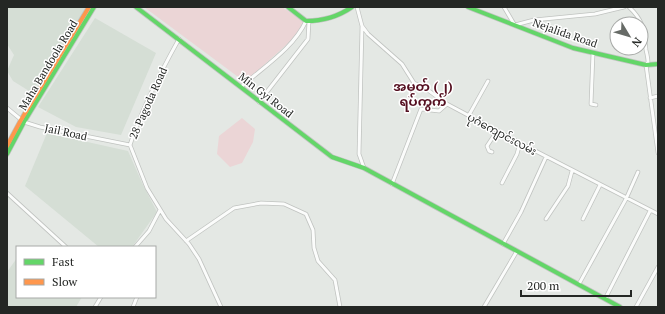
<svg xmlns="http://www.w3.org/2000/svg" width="665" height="314" font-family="'PT Serif','Noto Sans Myanmar',serif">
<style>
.built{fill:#d5ded5}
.green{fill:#ebd5d6}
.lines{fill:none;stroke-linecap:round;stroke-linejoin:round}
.street-casing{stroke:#c0c3c0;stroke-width:4.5}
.fast-casing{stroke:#c0c3c0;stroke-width:5.5}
.slow-casing{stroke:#c0c3c0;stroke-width:5.5}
.street{stroke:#fbfcfb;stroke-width:3}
.fast{stroke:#63d668;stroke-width:4}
.slow{stroke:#ff974d;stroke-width:4}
.labels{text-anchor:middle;stroke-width:3;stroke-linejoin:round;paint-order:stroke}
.street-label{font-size:11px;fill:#242724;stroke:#fff}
.quarter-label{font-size:13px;font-weight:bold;fill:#551021;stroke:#fff}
</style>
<rect width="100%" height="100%" fill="#e4e8e4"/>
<path class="built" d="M7,7H88L34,94L13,81L7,71L14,55L7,44Z
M95,18L156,53L121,135L76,127L38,107Z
M47,133L128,151L143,185L157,212L132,247H99L25,186Z
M17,258V297H82L76,307H7V272Z"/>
<path class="green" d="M144,7H282L304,22L305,28L245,82Z
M242,118L255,129L253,142L242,163L230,167L217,154L219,136Z"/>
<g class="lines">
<g class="street-casing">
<path id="street" d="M357,7L362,26L368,34L402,64L414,83L425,88L447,104L520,143L658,214
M504,7L514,24
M629,7C644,21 644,30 646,50C647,54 648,58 648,62L646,65L658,153
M515,25L534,20L595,14L624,7
M362,26L359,154L364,168
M179,39C160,73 142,108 130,145L147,188L166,219L189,244L199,259L221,307
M593,53L591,104L596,105
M241,87C263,67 293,49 306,21
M650,98L658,96
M259,102L308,39L309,21
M7,108L24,122L40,127L130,145
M469,115L488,81
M492,152L489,151L487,146L497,131
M502,183L517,154L520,143
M392,184L421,109L439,111L447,104
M7,193L66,247
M546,219L568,186L572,171
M583,219L600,185
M186,241L234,208L261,203L284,204L306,214L313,230L314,248L318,261L335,280L340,307
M503,244L521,212L546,157
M135,247L149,231L160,210
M579,284L626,199L638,172
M605,299L650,211
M95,307L101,297
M133,307L137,297
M484,307L517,251
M636,307L658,267"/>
</g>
<g class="fast-casing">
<path id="fast" d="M136,7L332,157L364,168L620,307
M288,7L306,21C322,21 339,16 352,7
M468,7L573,48L646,65L658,64
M7,154L24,122L94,7"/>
</g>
<g class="slow-casing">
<path id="slow" d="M7,146L21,120L89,7"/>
</g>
<use href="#street" class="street"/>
<use href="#fast" class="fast"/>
<use href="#slow" class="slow"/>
</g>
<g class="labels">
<g class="street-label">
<text transform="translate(565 33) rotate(19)" y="4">Nejalida Road</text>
<text transform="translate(48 65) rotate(-59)" y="4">Maha Bandoola Road</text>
<text transform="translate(266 95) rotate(38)" y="4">Min Gyi Road</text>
<text transform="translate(148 103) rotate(-66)" y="4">28 Pagoda Road</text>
<text transform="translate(66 132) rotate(12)" y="4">Jail Road</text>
<text transform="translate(502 134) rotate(28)" y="4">ပုဂံကျောင်းလမ်း</text>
</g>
<g class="quarter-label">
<text x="423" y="91">အမှတ် (၂)<tspan x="423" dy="15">ရပ်ကွက်</tspan></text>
</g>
</g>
<rect width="665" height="314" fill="none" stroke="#242724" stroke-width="16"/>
<rect x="16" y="246" width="140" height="52" fill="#ffffff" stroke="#a7a9a7"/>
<rect x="24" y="259" width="20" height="6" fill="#63d668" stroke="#a7a9a7"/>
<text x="52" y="266" font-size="12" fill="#242724">Fast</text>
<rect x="24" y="279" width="20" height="6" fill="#ff974d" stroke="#a7a9a7"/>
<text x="52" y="286" font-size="12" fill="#242724">Slow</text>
<g transform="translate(629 36) rotate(128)"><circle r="19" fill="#ffffff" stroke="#a7a9a7"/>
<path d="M0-3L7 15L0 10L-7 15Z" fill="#676b67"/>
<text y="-6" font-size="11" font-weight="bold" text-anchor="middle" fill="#242724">N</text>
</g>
<path d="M521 290v6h110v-6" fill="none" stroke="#242724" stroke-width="2"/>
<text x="527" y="290" font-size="12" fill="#242724" stroke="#ffffff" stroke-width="3" paint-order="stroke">200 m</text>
</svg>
